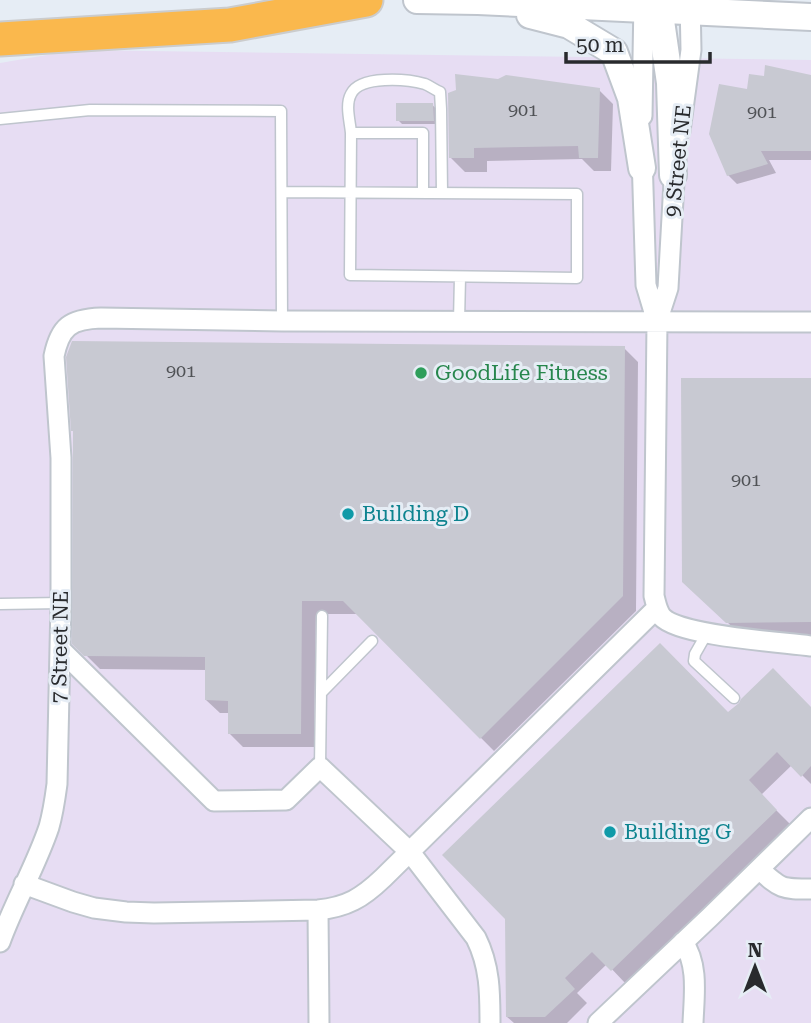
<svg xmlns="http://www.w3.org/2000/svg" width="811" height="1023" font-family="'Roboto Serif',serif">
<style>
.commercial{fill:#e7ddf3}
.shadow{fill:#0003}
.building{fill:#c8c9d2}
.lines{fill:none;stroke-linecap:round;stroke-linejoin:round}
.lane-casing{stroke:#bfc5cd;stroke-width:13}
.street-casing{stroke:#bfc5cd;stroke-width:23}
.secondary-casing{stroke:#bfc5cd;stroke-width:30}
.highway-casing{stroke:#cbcccd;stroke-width:37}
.lane{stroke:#fff;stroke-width:10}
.street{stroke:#fff;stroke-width:19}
.secondary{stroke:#fff;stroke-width:26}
.highway{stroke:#fab84d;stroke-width:33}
.leisure-dot{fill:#2e9e5b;stroke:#e6edf5;stroke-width:2.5}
.culture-dot{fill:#0f9aa8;stroke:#e6edf5;stroke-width:2.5}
.labels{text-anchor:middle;stroke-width:6;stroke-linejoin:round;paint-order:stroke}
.number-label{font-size:18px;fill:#505256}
.street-label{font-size:21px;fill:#282a2d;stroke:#e6edf5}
.leisure-label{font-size:21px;fill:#27864d;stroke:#e6edf5;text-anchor:start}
.culture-label{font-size:21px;fill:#0d838f;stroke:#e6edf5;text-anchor:start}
</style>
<rect width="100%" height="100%" fill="#e6edf5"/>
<path class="commercial" d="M76,50L811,60V1023H0V63Z"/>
<path class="shadow" d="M811,77V160H769L776,173L737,184L728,175L749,91L766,78Z
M599,90L613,104L611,171H594L582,159L487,161V172H465L451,158Z
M432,105L437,109V124H402L398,120Z
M624,348L638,362L636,611L494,751L358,614H316L314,747H243L229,733L230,713H220L206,700L207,670L100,669L74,643Z
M811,380V635L742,636L698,595Z
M811,709V784L792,765L761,795L790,824L626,984L607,964L577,993L587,1003L567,1023H514L507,1017L728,714Z"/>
<path class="building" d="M765,65L811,75V151H761L768,164L727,176L709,134L719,84L747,89L749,74L764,76Z
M455,74L498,79L506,75L600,88L598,158H579L578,146L474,148V158H449L448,93L456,90Z
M396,103H433L434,121H396Z
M72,341L625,346L623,596L480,739L343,601H302L301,734H228V701L205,700V657L84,656L72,644L73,431H71L66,357Z
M681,378H811V622L726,623L682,582Z
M660,643L728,712L739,703L741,699L773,668L811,707V766L801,777L777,752L749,780L777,810L611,971L592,952L565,978L575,989L545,1017H506L505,919L442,855Z"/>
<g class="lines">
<g class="lane-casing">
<path id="lane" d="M0,119L90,110L281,111L282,321
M351,133C350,121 345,105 351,94C360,75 407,79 425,84C430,86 435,90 440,92L441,109L442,193
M282,192C380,193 479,193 577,194V278L350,275L351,133H423V193
M459,321L460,277
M0,604L61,603
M707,633L695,654L694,661L734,698
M321,693L372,641
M320,767L322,616"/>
</g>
<g class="street-casing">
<path id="street" d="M642,116L644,0
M680,131L691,50L690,0
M642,156L646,285L657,322
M675,164L668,288L657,322L654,596C656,603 657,611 662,617C680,636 782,642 811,646
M60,649L214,801L286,800L320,767L410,852L476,938C490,966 490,993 490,1023
M759,869C781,889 781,889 811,889
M24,884L73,902L94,908L126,912L154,913L318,910C347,907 362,898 383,878L657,608
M318,910L319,1023
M0,942C14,903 36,866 49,827C53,813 55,799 57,784L61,603V458L54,356C60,327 70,319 101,318L282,321L811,322
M683,942C699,965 694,996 693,1023
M598,1023L710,917L811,818"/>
</g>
<g class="secondary-casing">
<path id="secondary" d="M417,0L478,1L811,17
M658,0L670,83L673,175
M530,15L569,25L614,52L631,98L642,168"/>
</g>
<g class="highway-casing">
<path id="highway" d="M0,39L230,25L366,0"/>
</g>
<use href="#lane" class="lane"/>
<use href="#street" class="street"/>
<use href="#secondary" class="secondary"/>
<use href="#highway" class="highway"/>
</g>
<circle class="leisure-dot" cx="421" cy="373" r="7"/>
<g class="culture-dot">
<circle cx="348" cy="514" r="7"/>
<circle cx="610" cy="832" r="7"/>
</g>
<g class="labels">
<g class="number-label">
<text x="523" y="116">901</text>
<text x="762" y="118">901</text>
<text x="181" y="377">901</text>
<text x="746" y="486">901</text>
</g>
<g class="street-label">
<text transform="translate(678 161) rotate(-84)" y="7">9 Street NE</text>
<text transform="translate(60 647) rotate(-89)" y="7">7 Street NE</text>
</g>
<g class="leisure-label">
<text x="435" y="380">GoodLife Fitness</text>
</g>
<g class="culture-label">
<text x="362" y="521">Building D</text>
<text x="624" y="839">Building G</text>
</g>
</g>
<g transform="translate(755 967)" stroke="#e6edf5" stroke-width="5" paint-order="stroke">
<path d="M0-5L12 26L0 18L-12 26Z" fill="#282a2d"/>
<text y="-10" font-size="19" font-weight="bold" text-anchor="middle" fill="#282a2d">N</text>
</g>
<path d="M566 52v10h144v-10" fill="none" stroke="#282a2d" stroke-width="3.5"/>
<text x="576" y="52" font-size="21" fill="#282a2d" stroke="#e6edf5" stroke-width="5" paint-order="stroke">50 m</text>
</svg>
